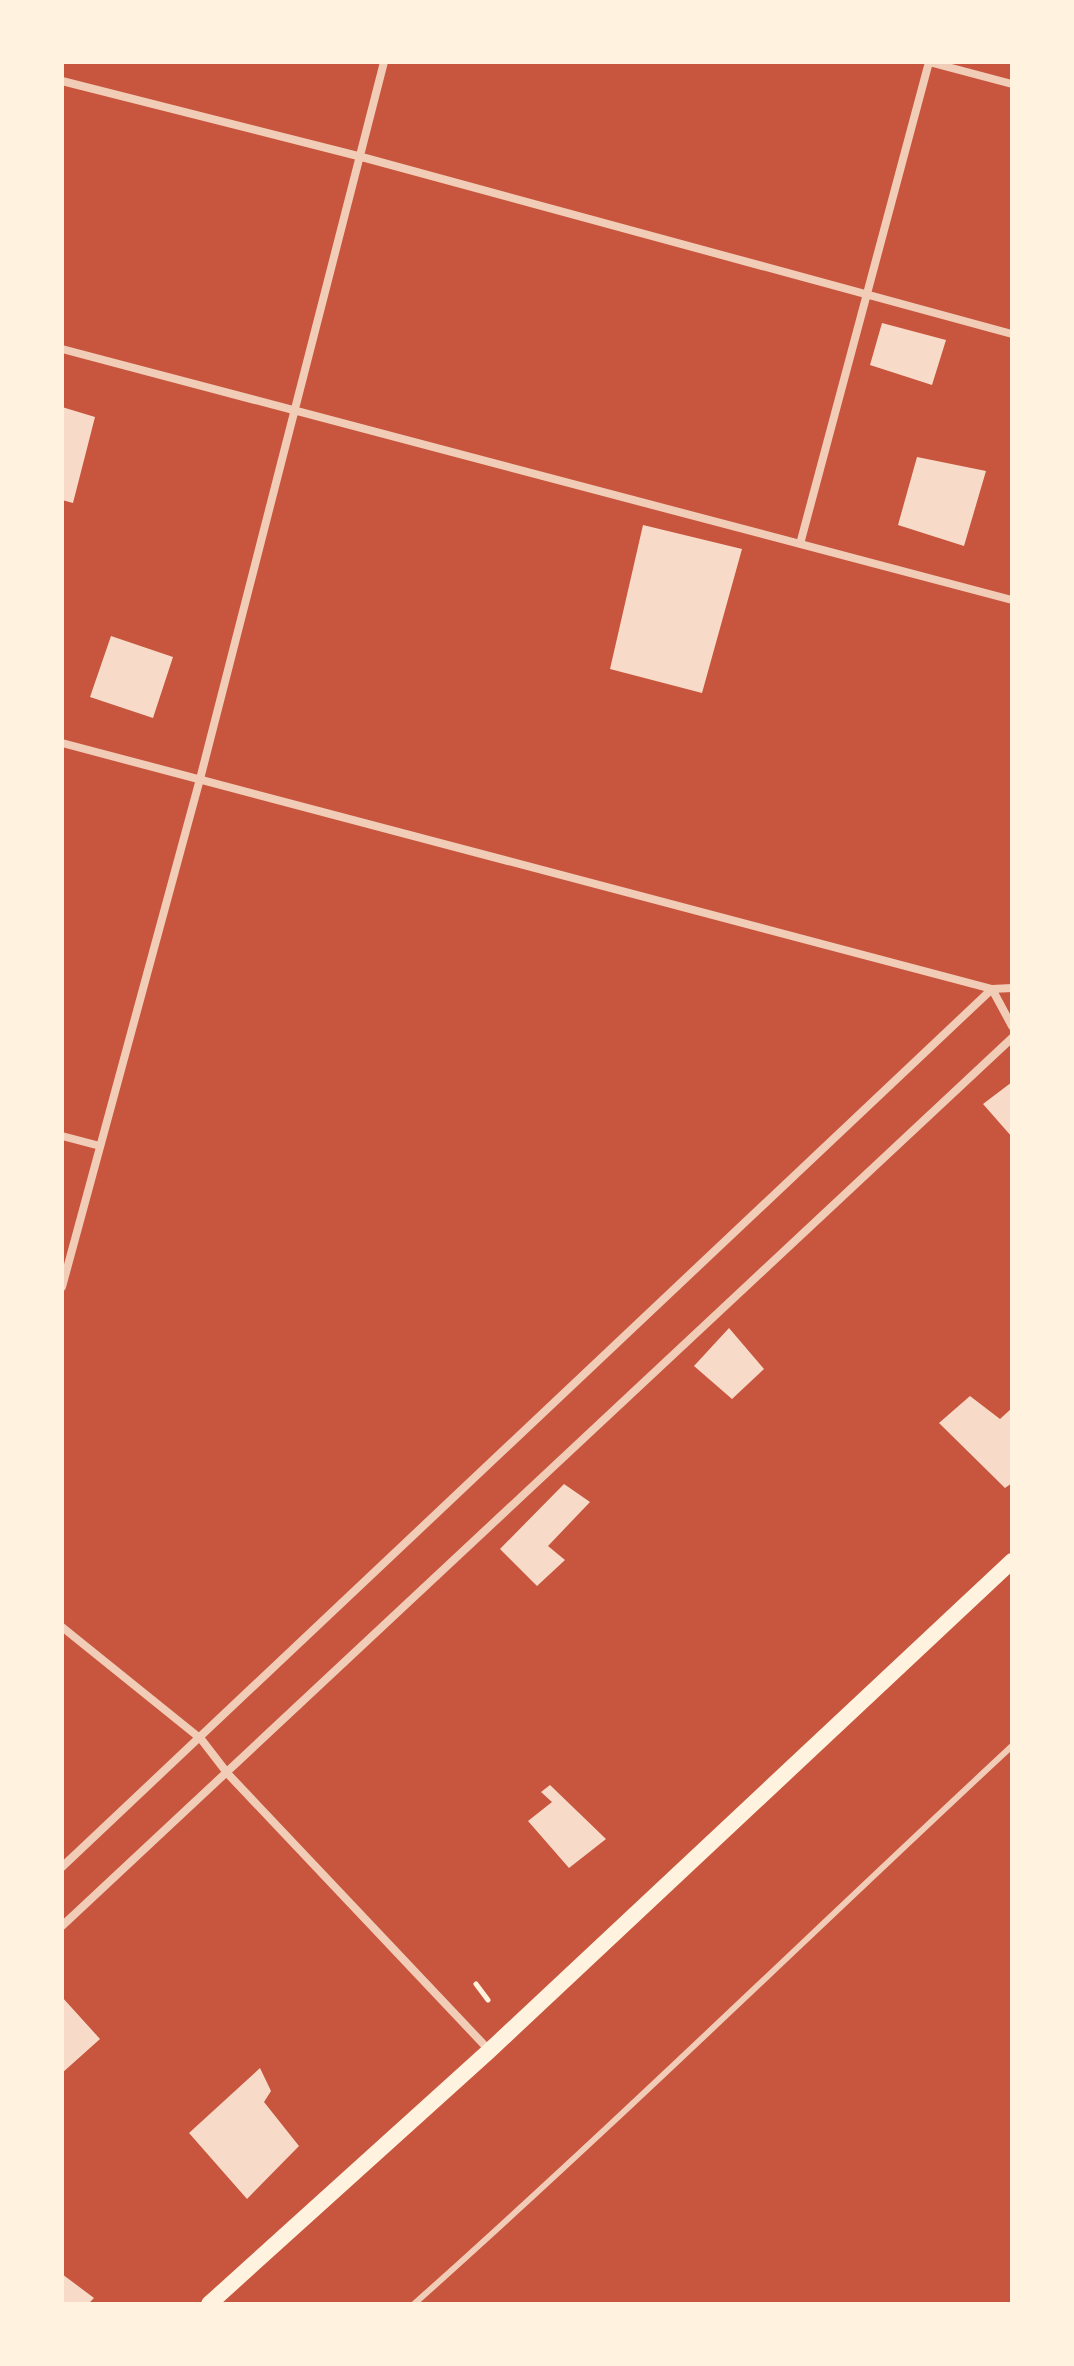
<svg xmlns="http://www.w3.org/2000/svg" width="1074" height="2366" font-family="'Asap Condensed',sans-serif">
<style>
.building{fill:#f7dbc8}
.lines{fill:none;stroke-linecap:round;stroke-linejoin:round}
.path{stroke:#fff3e0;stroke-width:5}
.service{stroke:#f1ccb7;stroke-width:6}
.minor{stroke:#f1ccb7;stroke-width:8}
.secondary{stroke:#fff3e0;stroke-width:16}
</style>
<rect width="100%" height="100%" fill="#c8553d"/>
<path class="building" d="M882,323L946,340L932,385L870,365Z
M62,407L95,417L73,503L62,500Z
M917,457L986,471L964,546L898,525Z
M643,525L742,549L702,693L610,669Z
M111,636L173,657L153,718L90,697Z
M1012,1082V1137L983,1104Z
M729,1328L764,1369L732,1399L694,1366Z
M970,1396L1000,1419L1012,1408V1483L1005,1488L939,1423Z
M564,1484L590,1502L548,1546L565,1560L537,1586L500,1549Z
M550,1785L606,1839L569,1868L528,1821L552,1802L541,1792Z
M62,1997L100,2039L62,2073Z
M260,2068L271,2091L264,2102L299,2146L247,2199L189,2133Z
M62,2274L94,2298L88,2304H62Z"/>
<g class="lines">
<path class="path" d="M476,1984L488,2000"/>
<path class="service" d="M414,2304C617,2123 812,1932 1012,1746"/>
<path class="minor" d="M929,62L1012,84
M62,81L358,156L1012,334
M62,349L1012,600
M800,544L929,62
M62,743L992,989L1012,1026
M62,1136L100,1146
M62,1287L200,779L384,62
M62,1627L201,1739L228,1774L489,2050
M62,1867L992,989L1012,988
M62,1926L1012,1038"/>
<path class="secondary" d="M209,2304L489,2051L1012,1561"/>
</g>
<rect width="1074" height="2366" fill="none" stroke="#fff3e0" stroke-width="128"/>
</svg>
